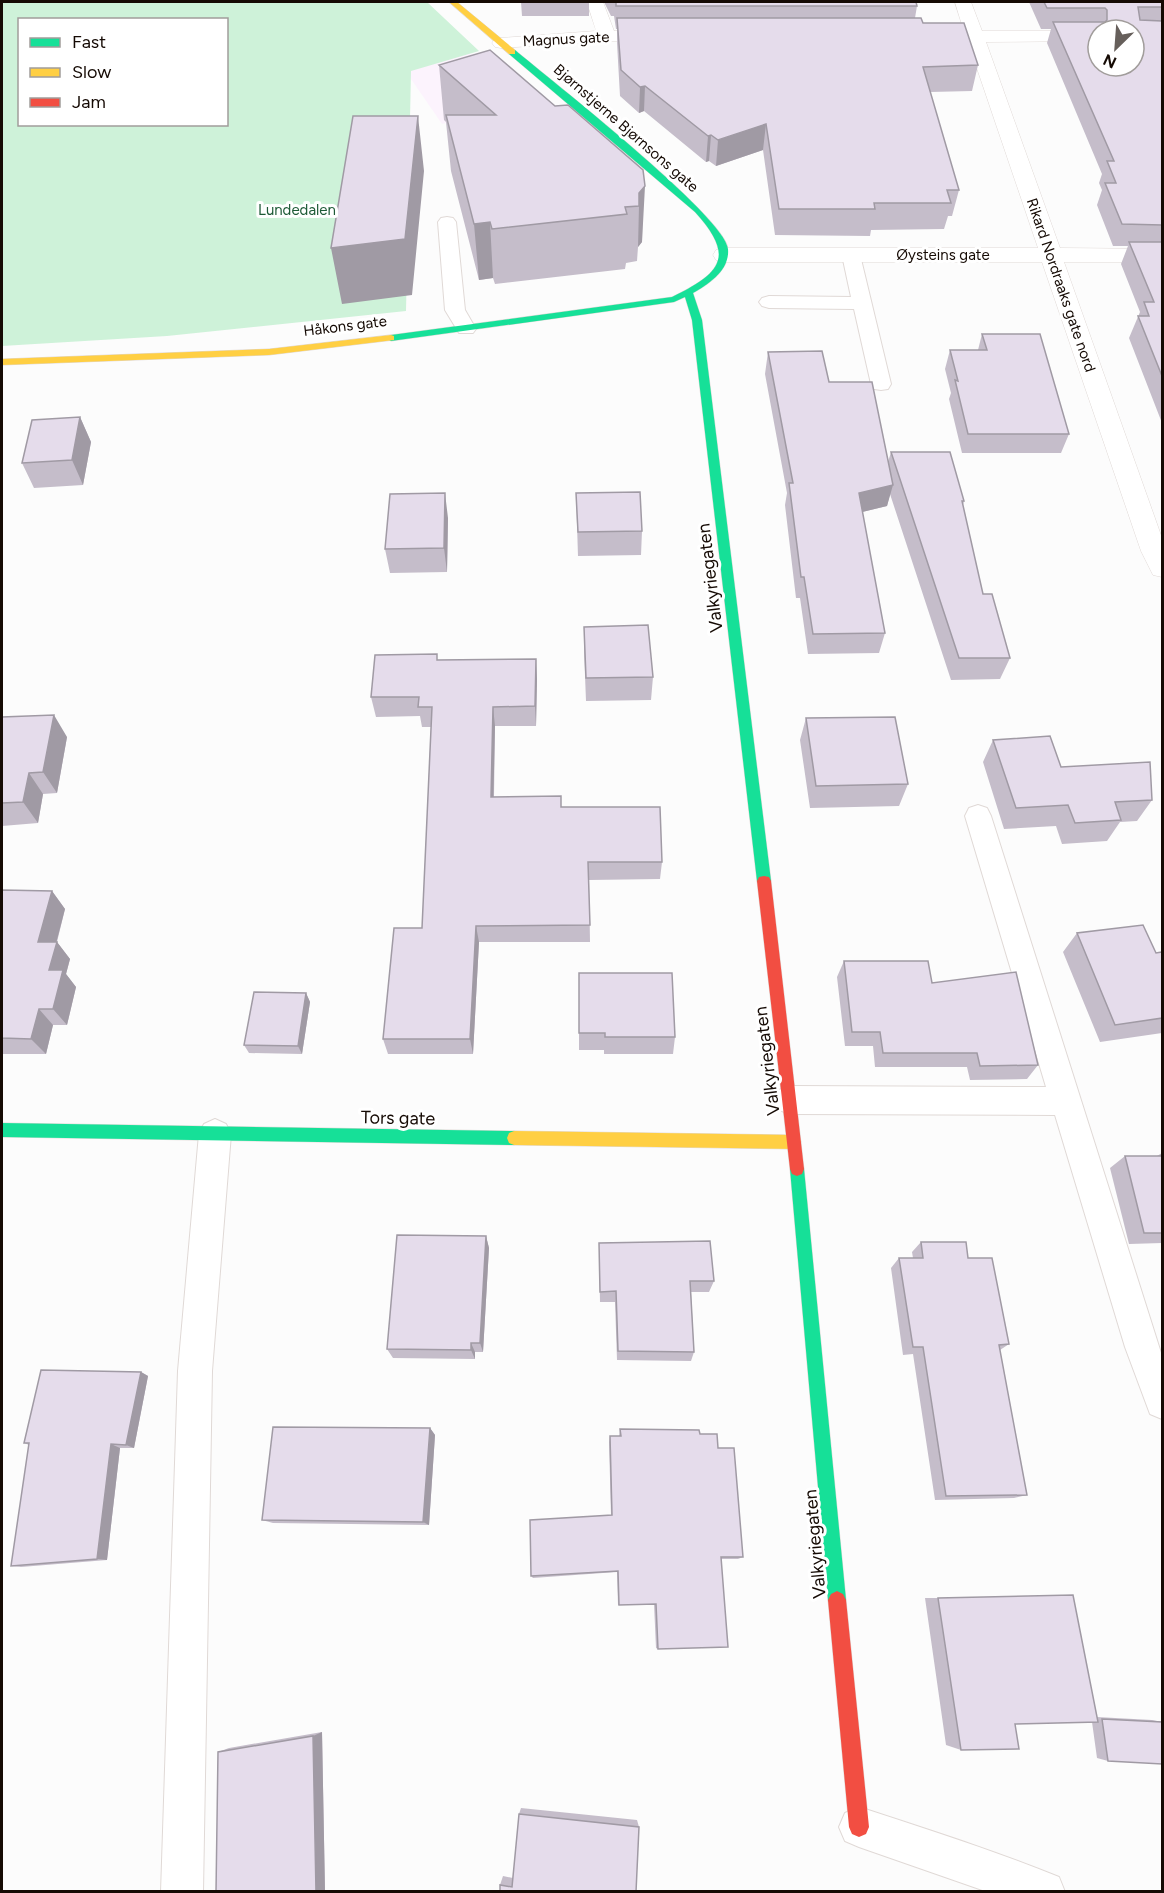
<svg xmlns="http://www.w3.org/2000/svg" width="1164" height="1893" font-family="Figtree,sans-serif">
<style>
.education{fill:#fcf3fd}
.green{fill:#cef2d9;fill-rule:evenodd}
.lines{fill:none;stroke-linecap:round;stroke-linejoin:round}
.lane-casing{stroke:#e0d9d6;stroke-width:2}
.street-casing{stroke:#e0d9d6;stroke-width:1}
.fast-casing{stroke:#e0d9d6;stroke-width:1}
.slow-casing{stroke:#e0d9d6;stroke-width:1}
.jam-casing{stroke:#e0d9d6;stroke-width:1}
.lane{fill:#fff;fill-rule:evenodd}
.street{fill:#fff;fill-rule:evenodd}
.fast{fill:#16e098;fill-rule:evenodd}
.slow{fill:#ffcf43;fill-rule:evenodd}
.jam{fill:#f24e42;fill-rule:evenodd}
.wall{fill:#c5bdca}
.shaded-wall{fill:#a09aa4}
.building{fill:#e5dceb;stroke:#a09aa4;stroke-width:1.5;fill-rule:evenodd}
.labels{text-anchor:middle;stroke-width:6;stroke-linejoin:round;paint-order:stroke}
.far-street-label{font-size:15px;fill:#150a04;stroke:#fff}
.far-park-label{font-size:15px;fill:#1d5a36;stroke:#fff}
.street-label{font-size:18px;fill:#150a04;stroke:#fff}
</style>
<rect width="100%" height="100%" fill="#fcfcfc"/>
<path class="education" d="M456,41L527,102L442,124L402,66Z"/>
<path class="green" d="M2,2H427L479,51L411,71L406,311L167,336L2,346ZM20,20H226V124H20Z"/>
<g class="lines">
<g class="lane-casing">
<path id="lane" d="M447,217L453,218L456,222L465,310L476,329L473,333H459L445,310L438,222L441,218Z
M851,249L858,251L860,255L891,384L888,389L881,390L874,389L871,384L854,309L769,308L762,306L759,302L762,298L769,296L851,297L842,255L844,251Z
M978,805L987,808L991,816L1162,1356V1419L1150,1414L1125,1347L1055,1115L790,1114L779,1110L775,1100L779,1090L790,1086L1046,1087L965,816L969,808Z
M215,1119L226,1124L231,1134L212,1371L203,1892H161L178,1371L199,1134L204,1124Z
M859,1807C926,1829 993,1850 1059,1877L1065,1892H988L859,1847L845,1841L839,1827L845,1813Z"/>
</g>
<g class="street-casing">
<path id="street" d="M587,2H603L614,31H661L667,32L670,36L667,40L661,41H607L501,48L495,47L492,43L495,39L501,38L596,31Z
M955,2H971L982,31H1098V41L986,42L1060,248L1162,249V262H1064L1162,538V577L1153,575L1141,551L1042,262H724L716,260L713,255L716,250L724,248H1038L968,42L950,41L947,37L950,33L964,32Z"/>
</g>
<g class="fast-casing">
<path id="fast" d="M509,50H515C548,78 726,217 728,249C730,270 709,284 693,293L702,320L771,881L769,885H759L757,881L692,320L685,297L674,302L391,341L386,338L391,335L672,297C721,273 736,257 695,212L509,54Z
M2,1123L514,1131L519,1133L521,1138L519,1143L514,1145L2,1137Z
M797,1162L802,1164L804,1169L846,1600L843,1606L837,1609L831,1606L828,1600L790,1169L792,1164Z"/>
</g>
<g class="slow-casing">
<path id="slow" d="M449,2H457L515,50V54H509Z
M391,335L394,336V340L269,355L2,365V359L269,349Z
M514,1131L794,1135L799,1137L801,1142L799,1147L794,1149L514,1145L509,1143L507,1138L509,1133Z"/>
</g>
<g class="jam-casing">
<path id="jam" d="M764,876L769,877L771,881L804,1169L802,1174L797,1176L792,1174L790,1169L757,881L759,877Z
M837,1591L843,1594L846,1600L869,1827L866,1834L859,1837L852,1834L849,1827L828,1600L831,1594Z"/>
</g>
<use href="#lane" class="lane"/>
<use href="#street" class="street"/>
<use href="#fast" class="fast"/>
<use href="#slow" class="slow"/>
<use href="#jam" class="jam"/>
</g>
<path class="wall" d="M521,2H589V16H522Z
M604,2H916L917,6L915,18L923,23L978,65L972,91L930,92L959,190L952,216H948L944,229L871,230L870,236L775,235L763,150L716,166L709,161L706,162L644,111L639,113L620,96L617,43V29H616L614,16H611Z
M1029,2H1162V423L1129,338L1140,312L1121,264L1128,246H1113L1097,205L1102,190L1099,183L1102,174L1047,43L1051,29H1041Z
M439,65L555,106L643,170L642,242L638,247L637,261L626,263L625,269L495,284L493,278L479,280L451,171L446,122L444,120Z
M982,334L1069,434L1061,453H962L949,399L951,393L945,369L950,350H978Z
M768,352L829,382L888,462L891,452L964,501L963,505L983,594L1010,658L1000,679L951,680L890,494L887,506L862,512L885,633L879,653L808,654L800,598H796L785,505L787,493L765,374Z
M80,417L91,442L83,485L34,488L22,463Z
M576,493L642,531L641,555L578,556Z
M448,518L447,572L390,573L385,549Z
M584,627L653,677L651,700L586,701L584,650Z
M536,659L537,679L536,726H495L494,797L561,807L662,862L660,879L589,880L590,942H479L473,1054H388L383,1039L422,928L431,727H422L420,716L376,717L371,697L438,660Z
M2,717L67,737L57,793L43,794L38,823L2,826Z
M806,718L908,784L899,806L810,808L800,740Z
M993,740L1061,767L1152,800L1137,821L1120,822L1107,841L1062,844L1056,826L1004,829L983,762Z
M2,890L52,891L65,909L57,942L70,959L66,974L76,987L67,1025H53L46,1054H2Z
M1077,933L1156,953L1162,952V1033L1100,1042L1063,952Z
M844,961L932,983L1038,1065L1027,1079L970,1080L967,1067H875L873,1046H845L837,977Z
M579,973L675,1037L673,1054H604V1050H579Z
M306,993L310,1002L302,1054L249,1053L244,1045Z
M1162,1150V1243L1129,1244L1110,1168L1125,1156H1157L1162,1153L1161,1151Z
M486,1236L489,1248L483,1352H475V1359L393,1358L387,1349Z
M921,1242L968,1258L1009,1344L1000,1350L1027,1495L1014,1498L935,1500L913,1354L903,1355L891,1268L899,1258H913L912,1252Z
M599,1243L714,1281L709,1292H691L694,1352L691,1361L617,1360L615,1302H600Z
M141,1372L148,1376L134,1448H120L107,1560L21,1567L11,1566L29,1445L24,1443Z
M430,1428L435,1435L429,1525L273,1523L262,1520Z
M620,1429L700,1434L718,1448L743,1557L738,1559H721L658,1649L656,1648L654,1604L618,1605L617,1572L533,1578L531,1576L611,1515L609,1442L610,1436H619Z
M925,1598H938L1097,1717L1152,1720L1162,1722L1108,1761L1097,1758L1092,1722L1015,1724L961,1750L946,1745Z
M322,1732L325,1892H216L218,1752L229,1748Z
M521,1808L637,1820L639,1827L636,1892H500V1885L503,1876L513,1878L519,1814Z"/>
<path class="shaded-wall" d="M645,86L644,111L639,113L640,87Z
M418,116L424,171L412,295L342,304L331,248Z
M766,124L763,150L716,166L718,140Z
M711,135L709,161L706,162L708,136Z
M645,186L642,242L638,247L639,206V193Z
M490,222L493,278L479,280L474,224Z
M80,417L91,442L83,485L72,460Z
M893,485L887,506L854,514L859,493Z
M445,493L448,518L447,572L444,548Z
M536,659L537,679L536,726L535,706Z
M493,707L495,726L493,816L491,797Z
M54,715L67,737L57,793L43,772Z
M29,773L43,794L38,823L23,802Z
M52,891L65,909L52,959L38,942Z
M476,926L479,942L473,1054L470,1039Z
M57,942L70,959L66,974L76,987L67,1025L53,1009L49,970Z
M306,993L310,1002L302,1054L298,1046Z
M39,1009L53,1025L46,1054L31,1039Z
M486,1236L489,1248L483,1352L480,1343Z
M471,1343L475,1352V1359L471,1350Z
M141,1372L148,1376L134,1448L126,1445Z
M430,1428L435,1435L429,1525L423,1522Z
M111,1444L120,1448L107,1560L97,1559Z
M322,1732L325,1892H316L313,1736Z"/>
<path class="building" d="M616,2H916L917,6H616Z
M1044,2H1162V7H1138L1140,20L1162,21V225L1122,224L1105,183H1116L1107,161H1114L1053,22H1105L1107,20V10L1105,8H1047ZM1098,30H1134V66H1098Z
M617,18H921L923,23H964L978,65L923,67L959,190H947L951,203H874L875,209H779L766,124L718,140L711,135L708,136L645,86L640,87L621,70Z
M490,50L555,106L568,105L643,170L645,186L639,193V206L625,207L627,214L492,229L490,222L474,224L446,115H496L439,65Z
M353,116H418L405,239L331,248Z
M1129,242H1162V376L1138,316H1149L1144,302H1154Z
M982,334H1040L1069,434H968L955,380L958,381L950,350H987Z
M822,351L829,382H872L893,485L859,493L885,633L813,634L804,577H801L789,483H793L768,352Z
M80,417L72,460L22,463L32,420Z
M891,452H950L964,501H962L983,594H992L1010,658H959Z
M640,492L642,531L578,532L576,493Z
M445,493L444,548L385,549L390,494Z
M648,625L653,677L586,678L584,627Z
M437,654V660L536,659L535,706L493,707L491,797L561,796V807H660L662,862H588L590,925L476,926L470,1039H383L394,928H422L432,707H418L419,697H371L375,655Z
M54,715L43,772L29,773L23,802L2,803V717Z
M895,717L908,784L816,786L806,718Z
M1050,736L1061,767L1150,762L1152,800L1115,802L1121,820L1075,823L1068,805L1016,808L993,740Z
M2,890L52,891L38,942H57L49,970H63L53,1009H39L31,1039L2,1038Z
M1143,925L1156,953L1162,952V1018L1115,1025L1077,933Z
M844,961H928L932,983L1016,972L1038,1065L980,1066L977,1053H883L880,1032H852Z
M579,973H672L675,1037H605V1033H579Z
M254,992L306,993L298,1046L244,1045Z
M1125,1156H1162V1233H1144Z
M397,1235L486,1236L480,1343H471V1350L387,1349Z
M710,1241L714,1281H690L694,1352L618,1351L616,1291L600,1292L599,1243Z
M921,1242H966L968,1258H992L1009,1344L999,1345L1027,1495L946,1496L923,1347H913L899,1258H923Z
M41,1370L141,1372L126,1445L111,1444L97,1559L11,1566L29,1443H24Z
M273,1427L430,1428L423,1522L262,1520Z
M620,1429L699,1430L700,1434H717L718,1448H734L743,1557H721L728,1647L658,1649L656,1604L619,1605L618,1571L531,1576L530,1520L612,1515L610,1436H621Z
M1073,1595L1098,1722L1015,1724L1019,1749L961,1750L938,1598Z
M1102,1719L1162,1722V1764L1108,1761Z
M313,1736L316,1892H216L218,1752Z
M519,1814L639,1827L636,1892H500V1885L512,1887Z"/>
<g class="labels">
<g class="far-street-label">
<text transform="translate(566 39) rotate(-3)" y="5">Magnus gate</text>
<text transform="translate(626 128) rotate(41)" y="5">Bjørnstjerne Bjørnsons gate</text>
<text x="943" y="260">Øysteins gate</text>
<text transform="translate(1061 285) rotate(71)" y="5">Rikard Nordraaks gate nord</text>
<text transform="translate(345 326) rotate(-7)" y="5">Håkons gate</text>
</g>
<g class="far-park-label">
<text x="297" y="215">Lundedalen</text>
</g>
<g class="street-label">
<text transform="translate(710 578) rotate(-97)" y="6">Valkyriegaten</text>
<text transform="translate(767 1061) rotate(-97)" y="6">Valkyriegaten</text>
<text transform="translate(398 1118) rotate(1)" y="6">Tors gate</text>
<text transform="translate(815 1544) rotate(-95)" y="6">Valkyriegaten</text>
</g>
</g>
<rect width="1164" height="1893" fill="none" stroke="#150a04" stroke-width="6"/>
<rect x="18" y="18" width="210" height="108" fill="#ffffff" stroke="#a19d9b" stroke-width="1.5"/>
<rect x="30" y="38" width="30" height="9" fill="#16e098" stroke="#a19d9b" stroke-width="1.5"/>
<text x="72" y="48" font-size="18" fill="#150a04">Fast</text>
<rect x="30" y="68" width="30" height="9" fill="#ffcf43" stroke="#a19d9b" stroke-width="1.5"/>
<text x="72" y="78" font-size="18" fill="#150a04">Slow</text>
<rect x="30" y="98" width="30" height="9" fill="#f24e42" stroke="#a19d9b" stroke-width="1.5"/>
<text x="72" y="108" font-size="18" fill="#150a04">Jam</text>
<g transform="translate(1116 48) rotate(205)"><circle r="28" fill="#ffffff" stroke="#a19d9b" stroke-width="1.5"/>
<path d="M0-4.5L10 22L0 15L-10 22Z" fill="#665f5b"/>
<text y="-9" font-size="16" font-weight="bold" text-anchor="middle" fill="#150a04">N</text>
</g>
</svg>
